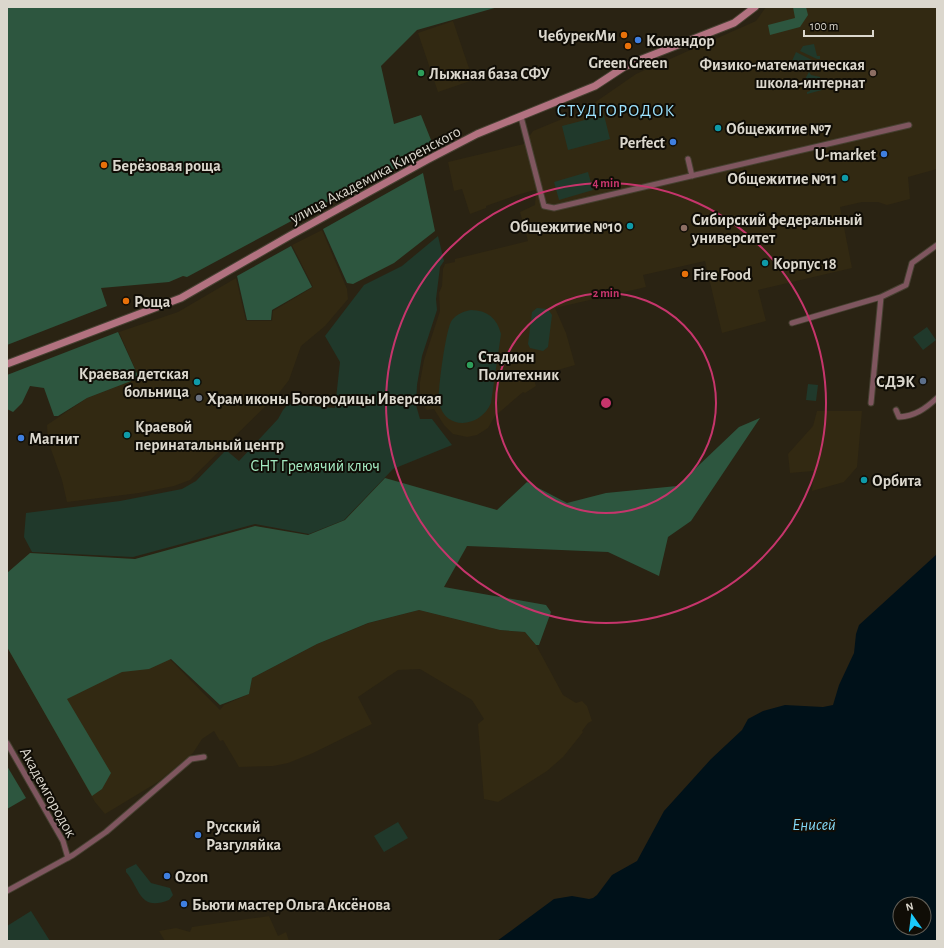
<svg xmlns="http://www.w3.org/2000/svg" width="944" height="948" font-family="'Alegreya Sans',sans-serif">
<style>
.built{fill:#322912}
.green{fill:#20392b}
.forest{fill:#2d563f}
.water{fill:#001119;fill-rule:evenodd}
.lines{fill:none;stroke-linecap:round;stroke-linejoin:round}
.street-casing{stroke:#464031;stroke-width:7}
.secondary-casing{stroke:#464031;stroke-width:9}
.street{stroke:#7f565f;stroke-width:5}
.secondary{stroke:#b27280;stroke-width:7}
.ring{fill:none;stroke:#c6356c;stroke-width:2}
.food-dot{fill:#e8710a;stroke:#100d06;stroke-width:1.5}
.shop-dot{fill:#3f7fe0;stroke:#100d06;stroke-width:1.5}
.leisure-dot{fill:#2e9e5b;stroke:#100d06;stroke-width:1.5}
.education-dot{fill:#8d6e63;stroke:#100d06;stroke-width:1.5}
.culture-dot{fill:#0f9aa8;stroke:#100d06;stroke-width:1.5}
.service-dot{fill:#5c6f8a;stroke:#100d06;stroke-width:1.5}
.worship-dot{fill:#6b7280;stroke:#100d06;stroke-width:1.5}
.labels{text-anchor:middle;stroke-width:4;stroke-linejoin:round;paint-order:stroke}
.poi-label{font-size:16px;font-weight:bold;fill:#dbd7cd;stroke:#100d06;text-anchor:start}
.street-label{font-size:16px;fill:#dbd7cd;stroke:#100d06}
.park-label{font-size:16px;fill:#a5ebc2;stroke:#100d06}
.neighbourhood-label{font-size:17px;letter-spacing:1px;fill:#9be1fd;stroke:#100d06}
.water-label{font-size:17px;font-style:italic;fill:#82d7f4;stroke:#100d06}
.centre{fill:#c6356c;stroke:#100d06;stroke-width:2}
.ring-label{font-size:12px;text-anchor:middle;font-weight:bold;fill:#c6356c;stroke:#100d06;stroke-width:4;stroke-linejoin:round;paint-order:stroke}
</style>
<rect width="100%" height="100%" fill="#2a2313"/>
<path class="built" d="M766,7H937V169L908,177L910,199L887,205L878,202H862L840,207L852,268L758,290L766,321L722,333L705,261L643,275L646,287L555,308L566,333L575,365L533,377L536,386L525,393L523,392L495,416L488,428L477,435L467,437L453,434L444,425L434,409L427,410L420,403V382L424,360L440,311L439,293L442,286L443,269L445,264L455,262V259L528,241L520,212L535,205L536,192L535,190L517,195L486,206V208L470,214L462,189L454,191L448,162L524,144L533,131L584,110L636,74L756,21Z
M453,21L473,80L438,92L418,33Z
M322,230L347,289L348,299L325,326L301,346L289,380L279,393L190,480L174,486L139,493L67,502L62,480L48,441L47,425L87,398L139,378L119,332L178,312L236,278L246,321H272L273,311L313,287L292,245Z
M817,411H862L857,467L844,482L812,491L813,471L790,473L788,454L813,426Z
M419,610L500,630L525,632L536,645L563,695L576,703L582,701L587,706L592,721L588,723L582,731L583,732L563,757L547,771L498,802L484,799L478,724L484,719L472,700L420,669L398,670L358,697L372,724L313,753L288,763L273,766L239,767L223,740L220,741L214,731L202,739L193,753L158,782L105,814L95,802L7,647V639L137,626L220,710L224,705L249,694L252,678L317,644L369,623Z
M269,916L278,936L286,932L289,941H165L159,931L176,928L190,932L192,927Z"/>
<path class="green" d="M814,44L817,56H820V59H817L800,51L803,46Z
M796,52L814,61L809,70L792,61Z
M809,72L811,75L820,77L822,90L807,94V92L810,91L809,86H805L804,81Z
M604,115L610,139L568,150L562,126Z
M588,172L593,190L559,200L554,182Z
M438,236L444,261L440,267L436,299L437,310L422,356L417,385L416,405L420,419H432L452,445L393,469L344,520L309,534L255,524L133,557L32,552L24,537L26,513L120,501L182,489L196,481L226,450L239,461L278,419L283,410L288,404L335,408L340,362L325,336L364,285L402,266Z
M537,308L548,309L552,315L548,347L543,351L530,348L528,344L532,312Z
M471,310C487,310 497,318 501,334L491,403C481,427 446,432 439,403C437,394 446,327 452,320C457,314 464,311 471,310Z
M927,327L936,340L923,350L913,337Z
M808,384L818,385L816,401L806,400Z
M398,822L408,838L384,852L374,836Z
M136,864L151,883L170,888L173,895L169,900C139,912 140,888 126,872V869Z
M31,911L50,941H7V926Z"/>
<path class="forest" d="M7,7H498L417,30L381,66L394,124L421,115L435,150L340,195L187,277L183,276L169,282L101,288L107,306L7,345Z
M793,7H806L808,15L800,27L770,35L768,25L795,18Z
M423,173L435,231L394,263L353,284L347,283L323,229Z
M291,246L312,287L272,310L271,320H247L237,276Z
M118,332L139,378L87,398L58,416H54L44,388L30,386L22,403L13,412L7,409V375Z
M760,418L691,521L668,537L659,576L608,552L467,546L444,587L546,605L551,612L539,645H536L525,632L500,630L419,610L368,623L317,644L252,678L249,694L220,705L171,659L149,669L122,672L67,699L111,773L102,789L92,796L7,647V573L30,553L135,559L255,526L308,535L345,520L385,478L497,510L527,482L567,503L606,493L677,486L739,427Z
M7,766L26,798L7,809Z"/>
<path class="water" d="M937,554V941H497L554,899L572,896L589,899L593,898L597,895L612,875L637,861L664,811L711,759L742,730L748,719L763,711L785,705L823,707L833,705L839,685L854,653L856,634L859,625ZM900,904H924V928H900Z"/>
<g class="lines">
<g class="street-casing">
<path id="street" d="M521,117L544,206L554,208L909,125
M688,159L692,176
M792,323L881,297
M871,403L881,297L906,285L912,263L937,245
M896,410L899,417C915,416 925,409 937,398
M7,743L63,841L68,858
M7,891L73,855L106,832L191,759L204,757"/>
</g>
<g class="secondary-casing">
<path id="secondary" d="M7,364L181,298L291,235L427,160L477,134L595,86L624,67L637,61L734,23L755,7"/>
</g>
<use href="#street" class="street"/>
<use href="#secondary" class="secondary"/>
</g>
<g class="ring">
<circle cx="606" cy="403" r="110"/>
<circle cx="606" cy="403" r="220"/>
</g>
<g class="food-dot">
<circle cx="624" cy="35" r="4"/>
<circle cx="628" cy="46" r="4"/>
<circle cx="104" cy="165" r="4"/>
<circle cx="685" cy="274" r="4"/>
<circle cx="126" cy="301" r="4"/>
</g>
<g class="shop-dot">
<circle cx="638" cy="40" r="4"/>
<circle cx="673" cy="142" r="4"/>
<circle cx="884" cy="154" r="4"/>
<circle cx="21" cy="438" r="4"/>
<circle cx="198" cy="835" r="4"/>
<circle cx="167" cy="876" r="4"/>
<circle cx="184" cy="904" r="4"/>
</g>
<g class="leisure-dot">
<circle cx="421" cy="73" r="4"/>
<circle cx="470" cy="365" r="4"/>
</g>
<g class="education-dot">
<circle cx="873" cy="73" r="4"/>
<circle cx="684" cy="228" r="4"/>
</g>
<g class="culture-dot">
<circle cx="718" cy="128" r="4"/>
<circle cx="845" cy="178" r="4"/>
<circle cx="630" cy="226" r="4"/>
<circle cx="765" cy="263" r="4"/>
<circle cx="197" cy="382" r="4"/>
<circle cx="127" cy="435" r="4"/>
<circle cx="864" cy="480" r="4"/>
</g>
<circle class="service-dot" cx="923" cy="381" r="4"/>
<circle class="worship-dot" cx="199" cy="398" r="4"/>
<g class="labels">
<g class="poi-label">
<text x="616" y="41" text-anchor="end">ЧебурекМи</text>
<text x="646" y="46">Командор</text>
<text x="628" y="68" text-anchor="middle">Green Green</text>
<text x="865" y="70" text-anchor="end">Физико-математическая<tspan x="865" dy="18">школа-интернат</tspan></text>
<text x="429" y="79">Лыжная база СФУ</text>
<text x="726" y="134">Общежитие №7</text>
<text x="665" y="148" text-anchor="end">Perfect</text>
<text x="876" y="160" text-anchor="end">U-market</text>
<text x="112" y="171">Берёзовая роща</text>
<text x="837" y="184" text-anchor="end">Общежитие №11</text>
<text x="692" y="225">Сибирский федеральный<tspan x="692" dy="18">университет</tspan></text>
<text x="622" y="232" text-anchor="end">Общежитие №10</text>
<text x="773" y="269">Корпус 18</text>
<text x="693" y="280">Fire Food</text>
<text x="134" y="307">Роща</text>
<text x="478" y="362">Стадион<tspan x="478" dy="18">Политехник</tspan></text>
<text x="189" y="379" text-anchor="end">Краевая детская<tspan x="189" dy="18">больница</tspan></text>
<text x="915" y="387" text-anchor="end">СДЭК</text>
<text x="207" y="404">Храм иконы Богородицы Иверская</text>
<text x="135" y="432">Краевой<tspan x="135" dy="18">перинатальный центр</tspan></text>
<text x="29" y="444">Магнит</text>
<text x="872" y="486">Орбита</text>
<text x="206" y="832">Русский<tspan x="206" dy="18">Разгуляйка</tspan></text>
<text x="175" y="882">Ozon</text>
<text x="192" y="910">Бьюти мастер Oльга Аксёнова</text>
</g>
<g class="street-label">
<text transform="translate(375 174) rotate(-28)" y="6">улица Академика Киренского</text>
<text transform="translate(49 792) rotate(61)" y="6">Академгородок</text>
</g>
<g class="park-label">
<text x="315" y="471">СНТ Гремячий ключ</text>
</g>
<g class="neighbourhood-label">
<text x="616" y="116">СТУДГОРОДОК</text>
</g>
<g class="water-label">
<text x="814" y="830">Енисей</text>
</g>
</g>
<circle cx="606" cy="403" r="6" class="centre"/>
<g class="ring-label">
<text x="606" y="187">4 min</text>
<text x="606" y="297">2 min</text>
</g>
<rect width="944" height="948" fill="none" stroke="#dbd7cd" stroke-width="16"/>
<g transform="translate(912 916) rotate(346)"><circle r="19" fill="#100d06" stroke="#615e56"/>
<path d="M0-3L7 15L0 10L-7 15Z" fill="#1acafc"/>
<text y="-6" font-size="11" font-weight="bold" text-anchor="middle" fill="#dbd7cd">N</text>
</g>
<path d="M804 30v6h69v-6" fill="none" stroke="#dbd7cd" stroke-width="2"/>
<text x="810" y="30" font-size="12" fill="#dbd7cd" stroke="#100d06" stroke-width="3" paint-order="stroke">100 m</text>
</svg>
